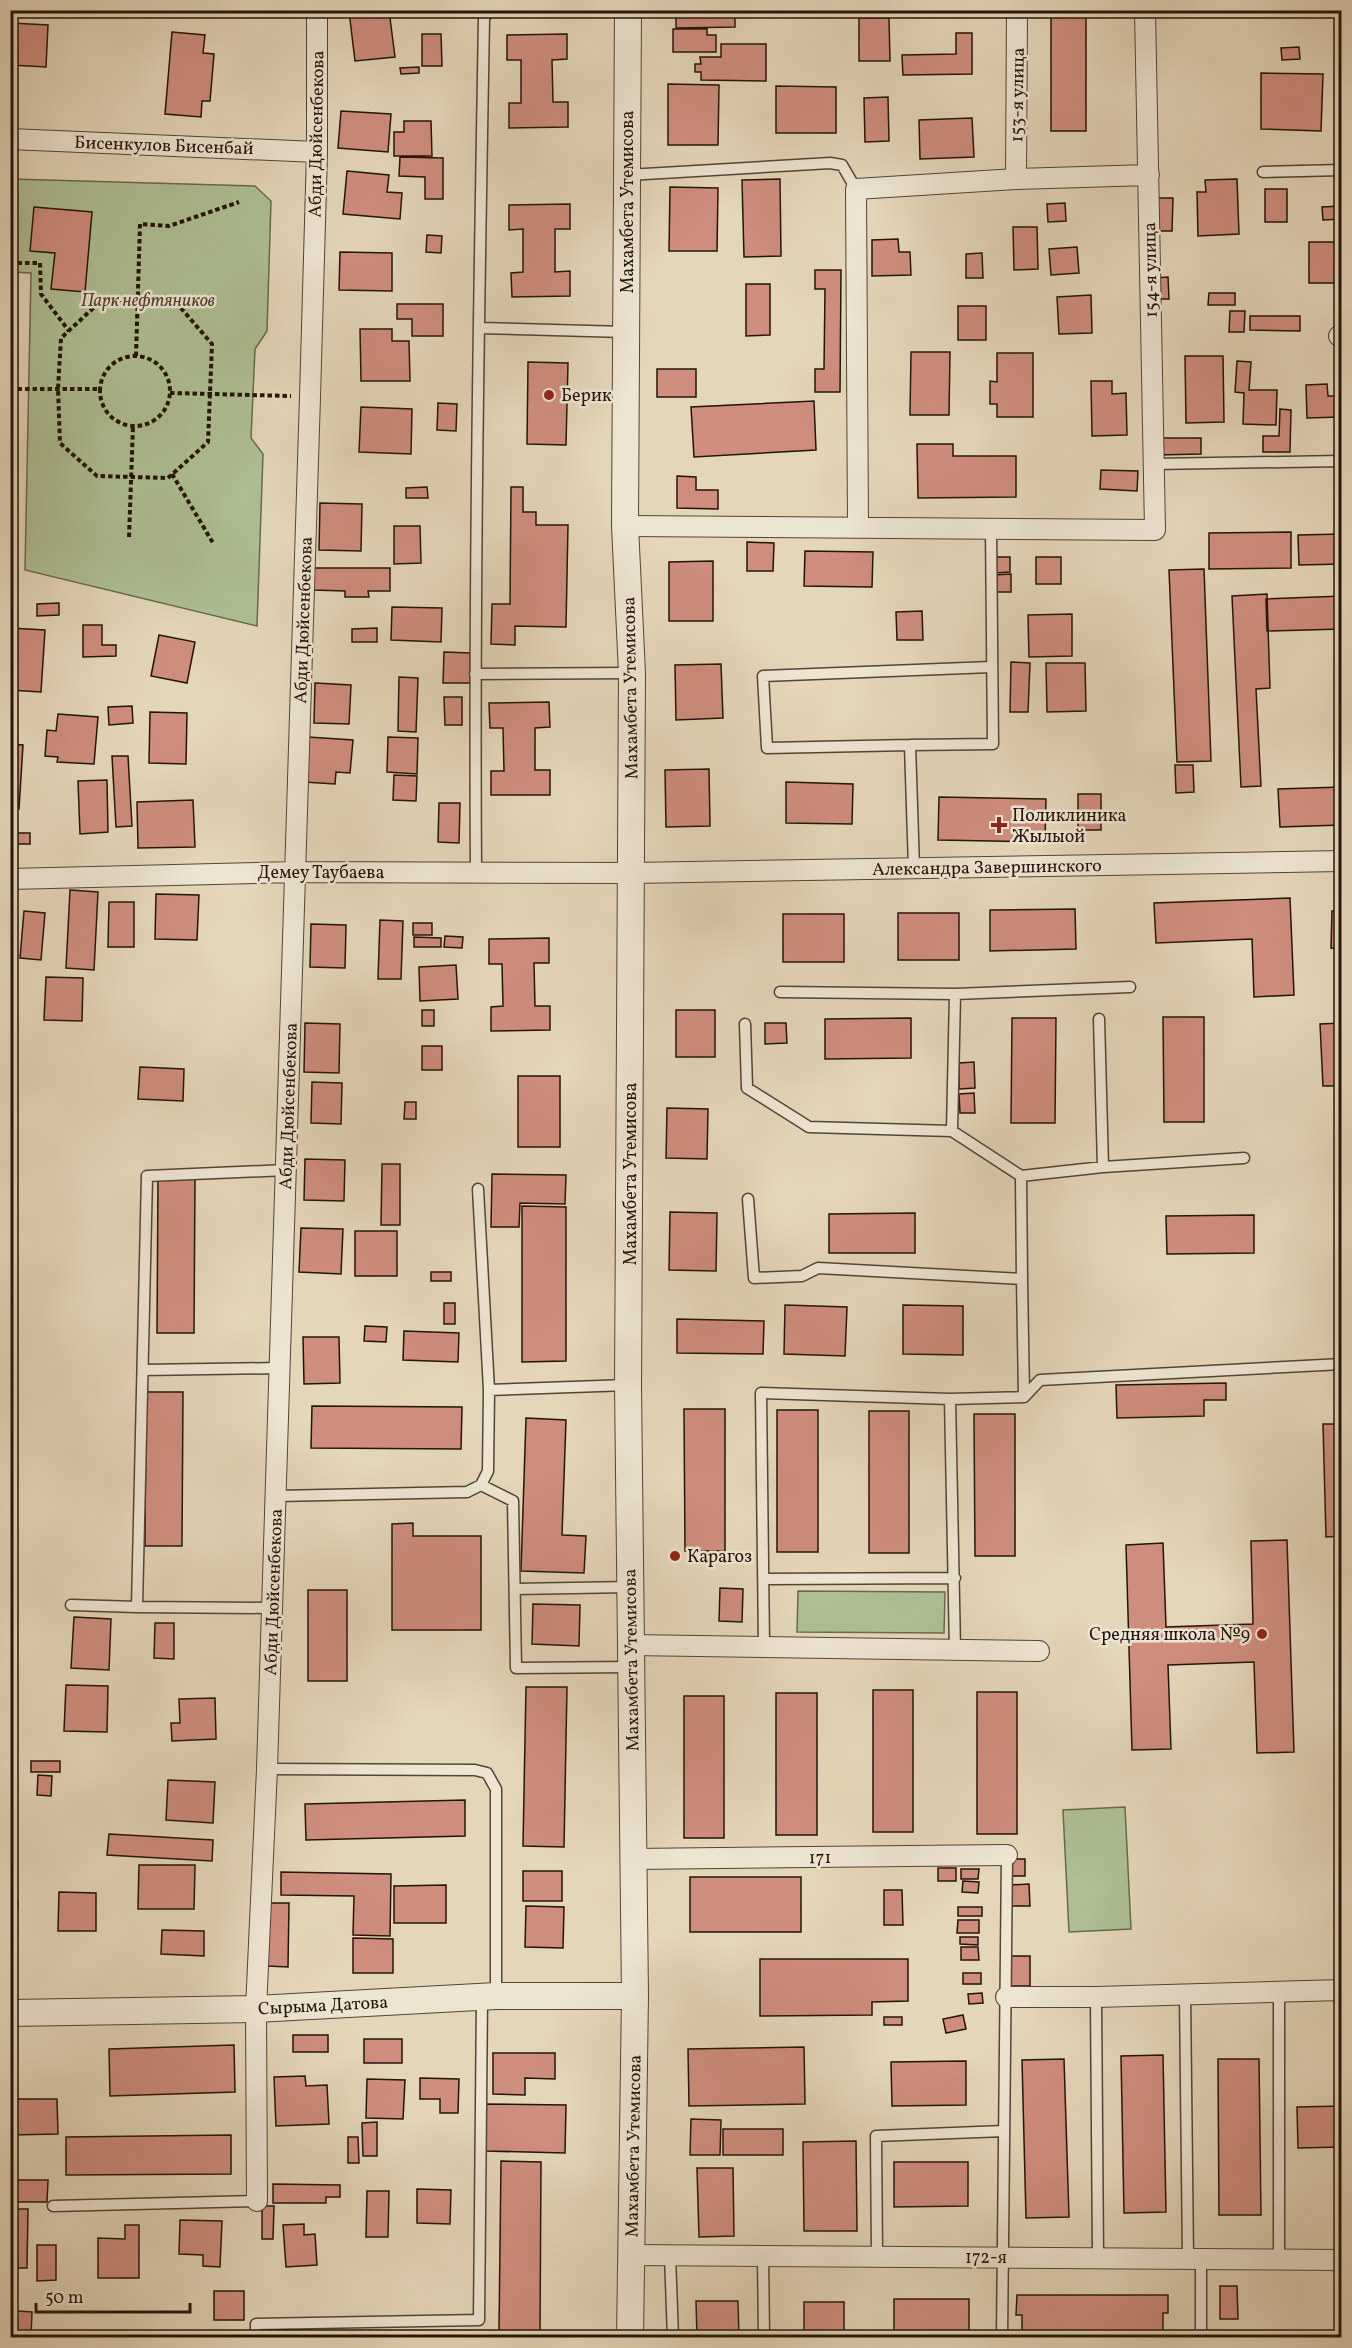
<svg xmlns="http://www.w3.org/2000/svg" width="1352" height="2348" font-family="Vollkorn,serif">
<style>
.green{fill:#aebf94;stroke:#686a4f;stroke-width:1.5}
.building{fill:#cf8d7d;stroke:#23140a;stroke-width:1.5}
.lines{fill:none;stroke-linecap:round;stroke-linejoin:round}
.service-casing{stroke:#534436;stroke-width:13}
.minor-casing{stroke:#534436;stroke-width:22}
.tertiary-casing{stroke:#534436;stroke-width:28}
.path{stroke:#23140a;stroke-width:4;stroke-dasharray:4.5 3;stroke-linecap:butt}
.service{stroke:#ede4d2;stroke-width:10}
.minor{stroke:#ede4d2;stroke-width:20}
.tertiary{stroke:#ede4d2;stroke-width:26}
.poi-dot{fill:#8f2418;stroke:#ede4d2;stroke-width:2}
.labels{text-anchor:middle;stroke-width:5;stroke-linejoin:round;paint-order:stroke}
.street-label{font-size:18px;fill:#23140a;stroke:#ede4d2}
.park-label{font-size:18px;font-style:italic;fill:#4d4733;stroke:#ede4d2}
.poi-label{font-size:18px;fill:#23140a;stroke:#ede4d2;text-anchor:start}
</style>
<rect width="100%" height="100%" fill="#e4d6b9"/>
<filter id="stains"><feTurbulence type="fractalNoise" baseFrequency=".00333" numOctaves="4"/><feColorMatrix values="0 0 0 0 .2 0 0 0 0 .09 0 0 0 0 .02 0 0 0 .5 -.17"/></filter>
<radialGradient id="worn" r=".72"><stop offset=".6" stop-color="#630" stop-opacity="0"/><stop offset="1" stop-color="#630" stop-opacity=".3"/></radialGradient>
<path class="green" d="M11,179L255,186L271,201L267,331L255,349L251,438L263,454L257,626L25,570L31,273L11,272Z
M798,1591L945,1592L944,1633L797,1632Z
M1125,1807L1131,1929L1069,1932L1063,1810Z"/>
<path class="building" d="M389,10L395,57L355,61L349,11Z
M676,10H735V27L676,28Z
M1051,10H1086V131H1051Z
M859,18H889L890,61H859Z
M11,23L48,25L46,67L10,65Z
M673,29H707V35H716V52H673Z
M172,32L205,35L203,53L214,54L210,101H202L201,117L165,114Z
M956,33H972V74L903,75L902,55L956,54Z
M422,34H441L442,66H422Z
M567,34V59L552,60L553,102H568V127L509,128V103H521V60H507V35Z
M721,44H766V81L701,80V72H695V64H701L700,57H721Z
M1299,47L1300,59L1282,60L1281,48Z
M419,67V73L401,74L400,68Z
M1261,73L1323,74L1321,131L1261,129Z
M668,84L719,85L718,145H668Z
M776,86L836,87V133H776Z
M888,97L889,141L865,142L864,98Z
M341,111L391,114L388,152L338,148Z
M972,118L974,157L920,159L919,120Z
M404,121H431L432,156H394V132H404Z
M400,157L443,158V199H425V177L399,176Z
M347,171L389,175L387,192L402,193L400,219L343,214Z
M780,179L781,256L744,257L742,180Z
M1237,179L1239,234L1198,236L1197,192H1206L1205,180Z
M670,187L718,188L717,251H669Z
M1265,189H1287V222H1265Z
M1154,198H1173L1172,231H1153Z
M1065,203L1066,221L1048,222L1047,204Z
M570,204V229H555V272L570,271V296L512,297L511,273L523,272V229L509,230V205Z
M1342,206V219L1323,220L1322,207Z
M34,207L92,212L85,292L51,289L55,253L30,251Z
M1013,227H1037L1038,269L1014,270Z
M427,235L442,236L441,253L426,252Z
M898,239L899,252H910L911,275L872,276V240Z
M1309,242H1342V283H1309Z
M1077,247L1079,273L1051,275L1049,249Z
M340,252L392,253V291L339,290Z
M982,253L983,278H966V254Z
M815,270H841L840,392H815V369H824L825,289H815Z
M1168,277L1169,299H1153V278Z
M746,284H770V335L746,336Z
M1209,293H1235V305H1208Z
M1091,295L1092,333L1059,334L1057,297Z
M397,304H443V336H412V319H397Z
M958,306H986V340H958Z
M1230,311H1245L1244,332H1229Z
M1250,316H1300V331L1250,330Z
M360,329H392V341H409L410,381H361Z
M911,352H950L949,415H910Z
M997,353H1033V417H997V404H990V381L997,382Z
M1185,356H1223L1224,422L1186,423Z
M1237,361L1251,362L1249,390H1277L1276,425L1243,424L1244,393L1235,392Z
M528,362L568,363L566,445L527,444Z
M657,369H696V397H657Z
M1091,381H1112V394L1126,393L1127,435L1092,436Z
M1327,384L1328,396H1339L1340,417L1307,418L1306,385Z
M814,401L816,450L694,457L691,407Z
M438,403L457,404L456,431L437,430Z
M361,407L412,409L411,454L359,452Z
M1280,409L1291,410L1290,452H1263V436H1279Z
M1156,438H1201V454L1157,455Z
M917,444H953V456H1016V497L918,498Z
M1101,470L1138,471L1137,491L1100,489Z
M677,476L696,477V490H718V509L677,508Z
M427,487L428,498H406V488Z
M511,487H523V512H536V525H568L566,627L515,626V645L491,644L492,604H510Z
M320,503L362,504L361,551L319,550Z
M394,526H420L421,563L394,564Z
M1291,532V568L1209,569V533Z
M1342,534V564L1299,565L1298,535Z
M747,542L774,543L773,571H747Z
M805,551L873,552L872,587L804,586Z
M993,557H1010V572L994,573Z
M1036,557H1061V584H1036Z
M713,561V621H669V562Z
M313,568H390V591H368L369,597H345V591L313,590Z
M1204,569L1211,761L1177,762L1169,570Z
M1011,574V592H993V575Z
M1267,594L1270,688L1256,689L1261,786L1241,787L1232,596Z
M1342,596V629L1267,631L1266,599Z
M59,603V615L37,616V604Z
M392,607L442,608L441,642L391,640Z
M922,611L923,640H897L896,612Z
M1072,614V656L1029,657L1028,615Z
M83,625H102V645H116V656L83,657Z
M10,628L45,630L41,692L10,690Z
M377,628V642H352V629Z
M159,635L195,642L187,683L151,676Z
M444,652L470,653V683H443Z
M1011,662L1030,663L1028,712H1010Z
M1046,663H1085L1086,711L1047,712Z
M721,664L723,718L676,720L675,665Z
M399,677L418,678L416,732L398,731Z
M315,683L351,685L349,724L314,723Z
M444,697H462V725H445Z
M549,702L550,727L535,728V770H550V795H491V771H504L503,728H490L489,703Z
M132,706L133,723L109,725L108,707Z
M150,712L187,713L186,764L149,763Z
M58,714L98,717L94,764L57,762L58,757L45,756L47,730L56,731Z
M308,737L353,740L350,773L336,772L335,784L304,782Z
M388,737L418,738L417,774L387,772Z
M10,744L23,745L19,809L10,808Z
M112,756H128L132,826L116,827Z
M1175,765H1193L1194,792L1176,793Z
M709,769L710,826L666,827L665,770Z
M394,775L417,776L416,801L393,800Z
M107,780L108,832L80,834L78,781Z
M786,782L853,784L852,824L786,823Z
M1342,787V825L1280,827L1278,789Z
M1078,794H1101V830H1078Z
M939,797L1046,799L1045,842L938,840Z
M193,800L195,847L138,848L137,802Z
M439,803H460L459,843L438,842Z
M13,833H30V844H13Z
M70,890L98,892L94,970L66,968Z
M156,894L199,895L197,940L155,939Z
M1290,898L1294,995L1254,997L1252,939L1156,943L1154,903Z
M109,902H134V947H108Z
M1075,909L1076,949L990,951V910Z
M24,911L45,913L41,960L20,958Z
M1332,911H1342V949L1331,948Z
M898,913H959V960H898Z
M783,914H844V962H783Z
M380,920L403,921L401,979H378Z
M413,923H432V935H413Z
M311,924L346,925L345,968L310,967Z
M445,936L463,937L462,948L444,947Z
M414,937L441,938V947H414Z
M549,938V963H534L535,1006H550V1030L491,1031V1007L503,1006L502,964H489V939Z
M456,965L458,999L420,1001L419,967Z
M46,977L83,978L82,1021L44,1020Z
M422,1010H434V1026H422Z
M676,1010H715V1057H676Z
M1163,1017H1204V1122H1164Z
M911,1018V1058L825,1059V1019Z
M1012,1018H1056L1055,1123H1011Z
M305,1023L340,1024L339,1073L304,1072Z
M765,1023H786L787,1043L765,1044Z
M1342,1023V1086H1323L1320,1024Z
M422,1046H442V1070H422Z
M974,1062L975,1088L959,1089V1063Z
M140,1067L184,1069L183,1101L138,1099Z
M518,1076H560V1147H518Z
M312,1082L342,1083L341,1124L311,1123Z
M974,1093L975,1113H960L959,1094Z
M405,1102H416V1119H404Z
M667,1108L708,1109L707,1159L666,1158Z
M305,1159L345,1160L344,1201L304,1200Z
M382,1164H400V1225H381Z
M492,1174L566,1175L565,1204L520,1203L519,1227H491Z
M158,1179H195L194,1333H157Z
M522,1206L566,1207V1361L522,1362Z
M670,1212L717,1213L716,1271L669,1270Z
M915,1213V1253H829V1214Z
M1254,1215V1253L1167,1254L1166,1216Z
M301,1228L343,1229L341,1274L299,1272Z
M355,1231H397V1276H355Z
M431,1272H451V1281H431Z
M444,1303H455V1324H444Z
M785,1305L847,1307L845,1356L784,1354Z
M903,1305L963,1306V1355L903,1354Z
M677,1319L764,1321L763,1354L677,1353Z
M365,1326L387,1327L386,1342L364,1341Z
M404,1331L459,1333L458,1362L403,1360Z
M303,1337H339L340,1383L304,1384Z
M1226,1383V1400H1204V1416L1117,1418L1116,1385Z
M146,1392H183L182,1546H145Z
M312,1406L462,1407L461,1449L311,1448Z
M684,1409H725V1551H685Z
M777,1410H818V1552H777Z
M869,1411H909V1553H869Z
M974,1414H1015V1556H975Z
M526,1418L566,1420L562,1535L586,1536L584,1573L521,1571Z
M1323,1424H1342V1536L1326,1537Z
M413,1523V1536H481V1630H392V1524Z
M1287,1540L1294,1752L1257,1753L1254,1662L1168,1665L1171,1749L1132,1750L1126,1545L1163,1543L1166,1627L1253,1624L1251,1541Z
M720,1588L743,1589L742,1622L719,1621Z
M308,1590H347V1681H308Z
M533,1604L580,1605L579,1646L532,1644Z
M74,1617L111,1619L109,1670L71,1668Z
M155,1623H174V1659L154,1658Z
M66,1685L108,1686L107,1732L64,1731Z
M526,1687H567L564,1847L523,1846Z
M873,1690H913V1832H873Z
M977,1692H1017V1834H977Z
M776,1693H817V1835H776Z
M684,1696H724V1838H684Z
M215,1698L216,1739L172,1741L171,1723H180L179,1699Z
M31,1761H60V1772H31Z
M38,1775L52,1776L51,1796L37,1795Z
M168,1780L215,1782L213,1823L166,1820Z
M465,1800V1836L306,1840L305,1804Z
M109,1834L213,1840L212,1861L107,1855Z
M1009,1859H1025V1876H1009Z
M139,1865H195L194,1909H138Z
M938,1868H956V1881H938Z
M961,1869H979L978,1879H961Z
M523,1871H562V1901H523Z
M281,1872L391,1874L390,1936L353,1935L354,1896L281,1895Z
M690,1877H801V1932H690Z
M963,1881L979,1882L978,1893L962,1892Z
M1029,1884L1030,1906H1010L1009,1885Z
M446,1885V1923H394V1886Z
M884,1890H902L903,1925H884Z
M59,1892L96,1893V1931H58Z
M10,1902H18L15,1944H10Z
M269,1903H289L288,1967L268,1966Z
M526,1906L564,1907L563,1948L525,1947Z
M958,1907H982V1916H958Z
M958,1920H979V1933H957Z
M162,1930L204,1931V1956L161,1954Z
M960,1937H978V1945L960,1944Z
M353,1938L393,1939V1973H353Z
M961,1947H978L979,1960H961Z
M1010,1956H1030V1986H1010Z
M760,1959H908V2001L872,2002V2015L760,2016Z
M963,1973H981V1984H963Z
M982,1993L983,2003L969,2004L968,1994Z
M963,2015L966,2029L946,2033L943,2019Z
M884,2017H902V2025H884Z
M293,2035H328V2052H293Z
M364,2039H402V2063H364Z
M234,2045L235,2092L110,2096L109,2049Z
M804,2047L805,2104L689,2106L688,2049Z
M493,2053H555V2079L525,2078V2095L493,2094Z
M1163,2055L1166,2212L1124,2213L1121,2056Z
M1064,2059L1069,2217L1026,2218L1022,2060Z
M1218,2059H1259L1261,2215H1219Z
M966,2061V2105L892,2106L891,2062Z
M305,2076L306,2086L327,2085L329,2124L276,2126L274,2077Z
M420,2078L459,2079L458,2113H440V2099H420Z
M367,2079L405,2080L403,2119L366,2118Z
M10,2099H57L58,2134L10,2135Z
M485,2104L566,2105L565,2153L485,2151Z
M1342,2106V2147L1298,2148L1297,2107Z
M691,2119L721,2120L720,2155H690Z
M377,2122V2156H363L362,2123Z
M723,2129H783V2155H723Z
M231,2135V2174L66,2175V2137Z
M348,2137H358L359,2163H348Z
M856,2141L857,2231H804L803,2142Z
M501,2161L541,2162L540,2331H499Z
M894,2162H968V2206L894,2207Z
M697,2168H733L734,2236L699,2237Z
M16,2180H48L47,2202H16Z
M273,2184L340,2185V2197H326V2203H273Z
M417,2189L451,2190L450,2224L417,2223Z
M367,2191H389L388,2237H366Z
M262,2206H274L273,2239H262Z
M10,2209H28L27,2268H10Z
M180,2220L222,2221L220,2267L203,2266V2255L179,2254Z
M304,2224V2235L315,2234L317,2265L286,2267L283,2225Z
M125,2225H139V2278H98V2238L125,2239Z
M37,2245H56V2280L37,2281Z
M1220,2286H1237L1238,2319H1220Z
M214,2291H244V2320H214Z
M1017,2295H1168V2313H1163V2338H1022V2315H1016Z
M894,2299H969V2338H894Z
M696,2301H738L739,2338H697Z
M804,2302H844V2338H804Z
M17,2311L32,2312L31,2338H16Z
M171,2334L211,2336V2338H171Z
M61,2335H97V2338H61Z"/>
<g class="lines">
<g class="service-casing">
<path id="service" d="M1263,172L1342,170
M628,175L830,163L842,165L856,189
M479,328L625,332
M1154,464L1342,461
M475,674L632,673
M910,745L767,748L763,676L991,667
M914,868L910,745L993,744L991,528
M476,872C474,587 479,303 484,18L490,10
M780,992L955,994L1130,987
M1099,1019L1103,1167
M745,1024L747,1088L809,1127L952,1131L1021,1176
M952,1131L955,994
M748,1199L754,1278L802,1276L818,1268L1022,1279L1024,1397L950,1399L761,1393L764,1647
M1022,1279L1021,1176L1103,1167L1244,1158
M143,1370L280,1368
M489,1390L628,1385
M1024,1397L1040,1380L1342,1364
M950,1399L955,1650
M481,1485L513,1501L516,1668L631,1667
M276,1496L467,1492L481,1485L488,1471L489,1390L478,1189
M764,1579L955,1578
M515,1589L630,1587
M71,1605L137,1607
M272,1608L137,1607L147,1176L286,1170
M267,1769L475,1770L487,1773L496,1789V1996
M1279,1992V2260
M1185,1995L1188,2259
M1096,1997L1098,2258
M53,2206L257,2201
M670,2255L673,2338
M763,2256L764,2338
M877,2256L876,2136L1004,2131
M1201,2259V2338
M256,2338V2324L479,2320L482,1997
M1002,2338L1007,1855"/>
</g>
<g class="minor-casing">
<path id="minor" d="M10,139L317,152
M1016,179L1017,10
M1339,336H1342
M625,526L1155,530L1145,10
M858,527L856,189L1016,179L1149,175
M10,879L295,872L632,873L1342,861
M631,1645L1039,1651
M633,1859L1007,1855
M1006,1997H1096L1342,1990
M257,2201L256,2009L267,1769L310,397L317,152V10
M631,2255L1342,2260"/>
</g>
<g class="tertiary-casing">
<path id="tertiary" d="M628,10L625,526L632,673L628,1385L635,1996L630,2338
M10,2013L256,2009L496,1996H635"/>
</g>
<path class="path" d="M10,263H40L41,294L69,331
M102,300H174L212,344L208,442L168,478L97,476L60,443L58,389L61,338Z
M136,356L140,224L169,226L239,202
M100 391a35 35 0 1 1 70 0a35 35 0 1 1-70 0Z
M10,389H100
M170,393L291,396
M172,474L213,543
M129,537L133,426"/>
<use href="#service" class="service"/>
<use href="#minor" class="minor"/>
<use href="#tertiary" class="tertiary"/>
</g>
<g class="poi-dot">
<circle cx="549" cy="395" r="6"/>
<path d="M996 816h6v6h6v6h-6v6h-6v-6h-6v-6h6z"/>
<circle cx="675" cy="1556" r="6"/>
<circle cx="1262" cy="1634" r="6"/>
</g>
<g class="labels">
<g class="street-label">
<text transform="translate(1017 95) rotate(-89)" y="6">153-я улица</text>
<text transform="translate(316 134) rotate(-89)" y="6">Абди Дюйсенбекова</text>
<text transform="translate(164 145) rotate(2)" y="6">Бисенкулов Бисенбай</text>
<text transform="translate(627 202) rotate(-90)" y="6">Махамбета Утемисова</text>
<text transform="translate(1150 270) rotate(-91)" y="6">154-я улица</text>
<text transform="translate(303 620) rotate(-88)" y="6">Абди Дюйсенбекова</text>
<text transform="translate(630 688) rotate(-91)" y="6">Махамбета Утемисова</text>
<text transform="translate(987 867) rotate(-1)" y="6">Александра Завершинского</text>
<text x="321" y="878">Демеу Таубаева</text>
<text transform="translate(288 1106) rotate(-88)" y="6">Абди Дюйсенбекова</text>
<text transform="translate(630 1174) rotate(-90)" y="6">Махамбета Утемисова</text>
<text transform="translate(273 1592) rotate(-88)" y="6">Абди Дюйсенбекова</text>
<text transform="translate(631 1660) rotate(-91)" y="6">Махамбета Утемисова</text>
<text transform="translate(820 1857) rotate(-1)" y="6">171</text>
<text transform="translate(323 2005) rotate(-3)" y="6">Сырыма Датова</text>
<text transform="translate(633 2146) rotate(-89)" y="6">Махамбета Утемисова</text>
<text x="986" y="2263">172-я</text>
</g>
<g class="park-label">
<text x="148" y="306">Парк нефтяников</text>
</g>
<g class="poi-label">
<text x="561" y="401">Берик</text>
<text x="1012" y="821">Поликлиника<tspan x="1012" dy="21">Жылыой</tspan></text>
<text x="687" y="1562">Карагоз</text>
<text x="1250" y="1640" text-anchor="end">Средняя школа №9</text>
</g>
</g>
<rect width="1352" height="2348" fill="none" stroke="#e4d6b9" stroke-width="36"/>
<rect x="12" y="12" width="1328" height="2324" fill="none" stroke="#23140a" stroke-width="3"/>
<rect x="18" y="18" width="1316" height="2312" fill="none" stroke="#23140a" stroke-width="1.5"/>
<path d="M36 2303v9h154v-9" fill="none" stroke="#23140a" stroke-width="3"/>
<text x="45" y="2303" font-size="18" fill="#23140a" stroke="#ede4d2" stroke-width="4.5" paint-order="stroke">50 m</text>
<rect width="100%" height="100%" filter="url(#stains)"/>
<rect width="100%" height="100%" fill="url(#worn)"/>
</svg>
